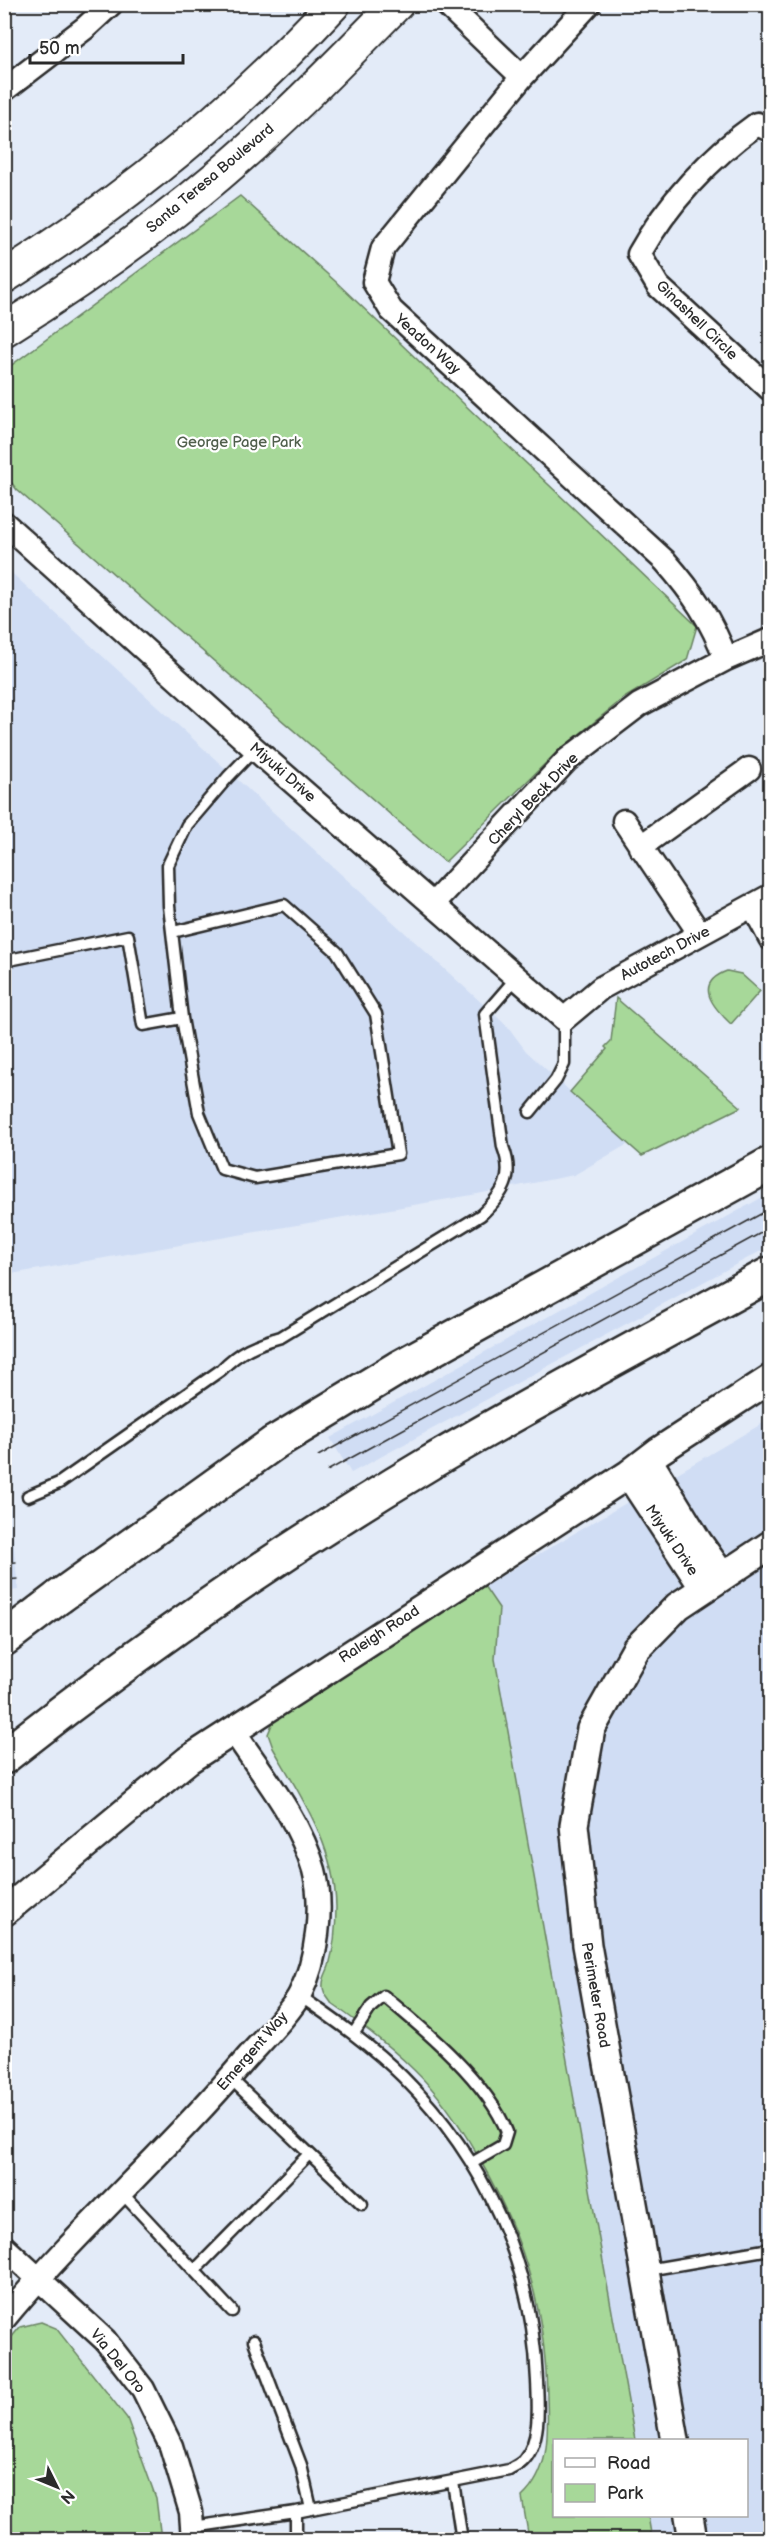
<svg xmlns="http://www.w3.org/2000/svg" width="775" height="2544" font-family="'Balsamiq Sans',sans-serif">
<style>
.built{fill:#d0ddf4}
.green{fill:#a7d899;stroke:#698262;stroke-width:1.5}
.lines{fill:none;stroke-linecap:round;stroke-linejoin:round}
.service-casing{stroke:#2b2b2b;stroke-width:15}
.minor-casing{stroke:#2b2b2b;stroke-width:27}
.tertiary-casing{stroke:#2b2b2b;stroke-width:32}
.secondary-casing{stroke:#2b2b2b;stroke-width:36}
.motorway-casing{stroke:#2b2b2b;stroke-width:38}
.service{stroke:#fff;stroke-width:10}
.minor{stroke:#fff;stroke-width:22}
.tertiary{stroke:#fff;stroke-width:27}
.secondary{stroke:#fff;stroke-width:32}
.motorway{stroke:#fff;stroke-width:33}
.tram{stroke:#2b2b2b;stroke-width:1.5}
.motorway-bridge-casing{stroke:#2b2b2b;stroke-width:38;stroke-linecap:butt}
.motorway-bridge{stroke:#fff;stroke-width:33}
.labels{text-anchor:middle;stroke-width:4.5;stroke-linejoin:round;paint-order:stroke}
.street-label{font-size:15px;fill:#2b2b2b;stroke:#fff}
.park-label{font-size:15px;fill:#505f4c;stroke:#fff}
</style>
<rect width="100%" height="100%" fill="#e3ebf8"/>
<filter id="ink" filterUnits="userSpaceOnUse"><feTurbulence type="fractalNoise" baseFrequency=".0167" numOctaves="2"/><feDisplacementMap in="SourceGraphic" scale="12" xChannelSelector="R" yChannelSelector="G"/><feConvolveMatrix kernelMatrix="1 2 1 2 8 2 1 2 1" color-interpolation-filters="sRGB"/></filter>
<g filter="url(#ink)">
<path class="built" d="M4,566L508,1027L526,1051L628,1144L574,1175L472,1195L5,1275Z
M770,1193V1246L351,1473L330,1438Z
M770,1419V2539H652L648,2516H746V2440H635L495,1659L499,1608L484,1586Z
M13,1537L18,1590L5,1592V1538Z"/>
<path class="green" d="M240,196L335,281L697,626L687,660L624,698L557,752L445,862L17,490L5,474V370Z
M727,971L741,974L760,991L731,1024C714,1008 692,984 727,971Z
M616,998L741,1107L642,1156L570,1092L607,1049L605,1047L611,1041Z
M484,1586L499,1608L495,1659L635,2440H554V2516H648L652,2539H529L522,2497C551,2470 548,2432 547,2395C545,2304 522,2232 476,2153C459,2123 439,2094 414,2070C389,2045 361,2024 332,2004C328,1998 322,1992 323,1984C323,1978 327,1972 329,1966C334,1948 336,1927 336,1907C335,1847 302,1798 273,1748L268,1734L273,1722Z
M41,2322L56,2328L127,2418L156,2498L161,2539H5V2345L20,2327Z"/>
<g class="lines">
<g class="service-casing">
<path id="service" d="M173,932L284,905L337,952L376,1014L398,1154L255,1178L222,1169L199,1113L182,1018L169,906L168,865L187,825L228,777L255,749
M4,961L128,936L143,1025L182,1018
M530,1112L556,1080L564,1064V1019
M28,1496L59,1483L221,1370C239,1351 256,1344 281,1337L481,1215C503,1194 515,1178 503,1147L485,1014L517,977
M354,2033L371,2007L384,1996C425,2030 487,2081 507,2132L503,2145L472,2163
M230,2078L362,2204
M121,2192L232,2311
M195,2270L309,2154
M647,2270L770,2249
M254,2341L301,2465L311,2509
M453,2482L462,2540
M296,2512V2540
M193,2527L296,2512L509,2470C514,2467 520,2465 524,2460C541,2441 538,2405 537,2381C533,2265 486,2160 403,2077C372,2046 336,2021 300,1996"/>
</g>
<g class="minor-casing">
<path id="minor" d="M446,4L522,77
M589,4L522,77L383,248L374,282L391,310L665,561C693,593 711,619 726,659
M4,90L85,28L111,4
M770,130L757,124C710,157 667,204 639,254L658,286L770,389
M4,523L255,749L564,1019L601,988L770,896
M624,821L700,934
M640,847L749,769
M434,903L567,760L639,705L726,659L770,640
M753,906L770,938
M4,2247L105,2340L143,2389L171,2446L191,2512L193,2540
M4,2319C79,2228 169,2150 245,2060C259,2044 292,2011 300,1994C317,1960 324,1907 314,1870C299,1818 262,1774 232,1729"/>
</g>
<g class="tertiary-casing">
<path id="tertiary" d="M648,1460L698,1542L722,1576
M629,1474L704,1588
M4,1912L188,1760L629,1474L659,1451L770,1379
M675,2440L587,1945L574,1825L591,1729L636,1649L678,1606L770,1545
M689,2516L693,2540"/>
</g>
<g class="secondary-casing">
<path id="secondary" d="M4,277C124,201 237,109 334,4
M4,330C79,283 152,232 219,175C282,122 339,63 397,4"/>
</g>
<g class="motorway-casing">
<path id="motorway" d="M274,1443L398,1368L770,1164
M4,1639L59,1597
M4,1757C139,1650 280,1552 428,1464C540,1398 656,1337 770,1274"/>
</g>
<use href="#service" class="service"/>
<use href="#minor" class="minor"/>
<use href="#tertiary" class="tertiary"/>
<use href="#secondary" class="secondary"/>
<use href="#motorway" class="motorway"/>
<path class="tram" d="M318,1456L770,1209
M327,1471L770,1228
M4,1563L16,1562
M4,1580L18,1579"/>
<g class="motorway-bridge-casing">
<path id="motorway-bridge" d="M59,1597L274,1443"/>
</g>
<use href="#motorway-bridge" class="motorway-bridge"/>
</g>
</g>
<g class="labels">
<g class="street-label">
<text transform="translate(210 178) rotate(-40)" y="5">Santa Teresa Boulevard</text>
<text transform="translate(697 320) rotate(44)" y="5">Ginashell Circle</text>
<text transform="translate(428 344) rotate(42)" y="5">Yeadon Way</text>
<text transform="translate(283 772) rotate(41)" y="5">Miyuki Drive</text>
<text transform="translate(533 799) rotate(-46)" y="5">Cheryl Beck Drive</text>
<text transform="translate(665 953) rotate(-28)" y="5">Autotech Drive</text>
<text transform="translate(672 1540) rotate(56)" y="5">Miyuki Drive</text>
<text transform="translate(379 1634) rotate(-33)" y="5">Raleigh Road</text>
<text transform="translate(596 1995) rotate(80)" y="5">Perimeter Road</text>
<text transform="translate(252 2051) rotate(-49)" y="5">Emergent Way</text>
<text transform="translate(118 2361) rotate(51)" y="5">Via Del Oro</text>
</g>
<g class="park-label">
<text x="239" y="447">George Page Park</text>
</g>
</g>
<rect width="775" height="2544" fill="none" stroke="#fff" stroke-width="24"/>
<rect x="12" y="12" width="751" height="2520" fill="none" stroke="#2b2b2b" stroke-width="2" filter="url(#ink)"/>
<rect x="553" y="2439" width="195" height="78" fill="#ffffff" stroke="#aaaaaa" stroke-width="1.5"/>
<rect x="565" y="2458" width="30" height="9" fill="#ffffff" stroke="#aaaaaa" stroke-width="1.5"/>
<text x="607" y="2469" font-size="18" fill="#2b2b2b">Road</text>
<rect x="565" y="2484" width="30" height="18" fill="#a7d899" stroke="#aaaaaa" stroke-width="1.5"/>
<text x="607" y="2499" font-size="18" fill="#2b2b2b">Park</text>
<g transform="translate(57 2487) rotate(133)" stroke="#ffffff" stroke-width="4.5" paint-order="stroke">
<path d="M0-4.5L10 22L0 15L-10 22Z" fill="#2b2b2b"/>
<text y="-9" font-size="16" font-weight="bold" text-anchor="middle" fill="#2b2b2b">N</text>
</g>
<path d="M30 54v9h153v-9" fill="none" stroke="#2b2b2b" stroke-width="3"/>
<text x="39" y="54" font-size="18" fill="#2b2b2b" stroke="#ffffff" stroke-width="4.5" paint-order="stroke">50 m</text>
</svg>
